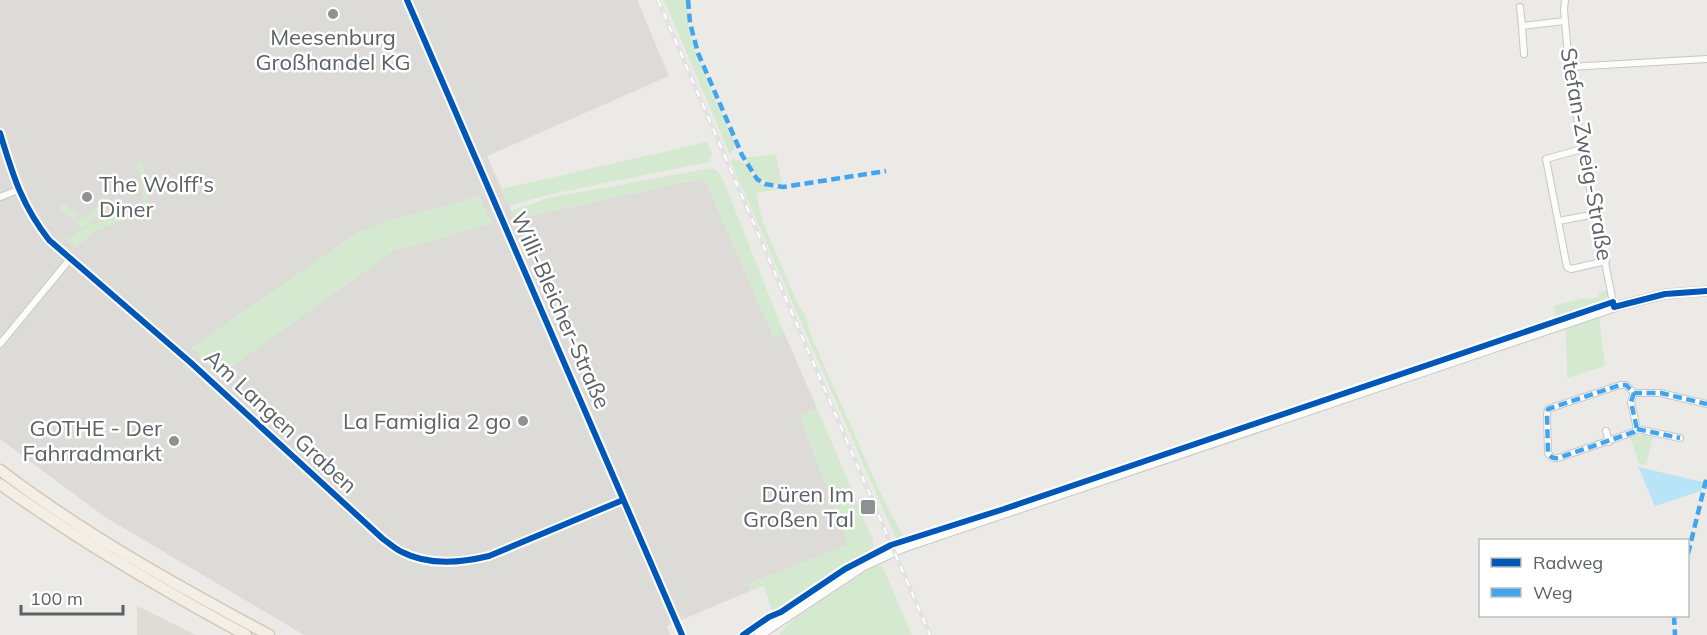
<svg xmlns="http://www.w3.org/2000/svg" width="1707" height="635" font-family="Mulish,sans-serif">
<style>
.industrial{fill:#dddbd7}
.education{fill:#dfdcd6}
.green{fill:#d5e9d0}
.water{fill:#b9e4f8}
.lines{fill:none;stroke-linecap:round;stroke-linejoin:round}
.minor-casing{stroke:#c7c7c7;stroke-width:8}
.secondary-casing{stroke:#c8c8c8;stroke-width:11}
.primary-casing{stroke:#d5c8b2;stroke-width:13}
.minor{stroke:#fcfcfb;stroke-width:6}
.secondary{stroke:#fcfcfb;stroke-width:9}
.primary{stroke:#f3efe7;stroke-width:10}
.rail-casing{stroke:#e3e2e2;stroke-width:4.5}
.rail{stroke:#fff;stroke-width:2;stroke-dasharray:7;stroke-linecap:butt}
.quiet{stroke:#40a5ee;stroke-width:4.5;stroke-dasharray:9 4.5;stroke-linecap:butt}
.cycleway-casing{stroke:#fff;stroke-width:10}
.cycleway{stroke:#0057b8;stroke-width:6}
.poi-dot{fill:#8e9192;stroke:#fff;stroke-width:2}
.labels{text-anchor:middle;stroke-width:5;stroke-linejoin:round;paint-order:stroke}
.poi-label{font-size:22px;fill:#5b6165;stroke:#fff;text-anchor:end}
.street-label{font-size:22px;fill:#5b6165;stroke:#fff}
</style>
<rect width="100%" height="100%" fill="#eceae6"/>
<path class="industrial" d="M0,0H637L669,76L487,156L515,219L704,178L774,338L784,333L817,408L800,416L848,545L748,584L750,591L667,626L670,635H304L105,517L0,439Z"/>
<path class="education" d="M137,606L196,635H137Z"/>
<path class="green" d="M664,0H687L688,23L693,45L711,91L736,145L730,155Z
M707,142L712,154L709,162L547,195L509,206L501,189Z
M776,154L782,186C760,182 756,176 745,158Z
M734,159C752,164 748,176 761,184C768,188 777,188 785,188L756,193L763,223L799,307L805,314L811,336L885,503L905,539L897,541L730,160Z
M142,161C145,177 154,200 141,213L94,232L75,248L53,225V223L68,239L92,224L141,206L144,204L138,162Z
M711,168C718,170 721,175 724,182L784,333L774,339L704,178L514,219L511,211L548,198Z
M479,196L492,224L394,251L220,375L191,348L358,232L388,221Z
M63,202L80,216L73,220L59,208Z
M102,202L103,213L82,229L76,222L82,217L84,218Z
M1607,290L1608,296L1605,302L1556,319L1554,306L1585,298L1586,300L1599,297V292Z
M1599,317L1605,366L1567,378L1566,328Z
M817,408L873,540V551L836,573L782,610L773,614L764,586L750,591L748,584L848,545L800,416Z
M1642,435L1653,436L1646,465L1639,464L1630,437Z
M878,564L883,568L912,635H779C801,606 847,583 878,564Z"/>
<path class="water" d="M1638,467L1704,482L1701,491L1655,506Z"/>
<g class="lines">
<g class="minor-casing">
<path id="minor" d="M407,0L682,635
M1565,0L1564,10L1569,67L1582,149L1614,307
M1520,7L1522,26L1565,21
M1522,26L1524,54
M1569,67L1707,59
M0,133C13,175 21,204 49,240L190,362L383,539C389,543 395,549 402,552C429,566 460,563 489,556L623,500
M1582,149L1546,159L1567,267L1571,269L1606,261
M0,197L18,190
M1559,221L1595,214
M0,344L70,259
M1634,393L1631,402L1637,429L1634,432L1561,457C1555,459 1552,459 1548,453L1547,415L1548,409L1620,385H1626L1634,393H1661L1707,404
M1637,429L1680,438
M1606,431L1609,442"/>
</g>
<g class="secondary-casing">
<path id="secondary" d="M759,635L863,566L904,547L1614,307L1665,294L1707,291"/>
</g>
<g class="primary-casing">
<path id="primary" d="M0,470C84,534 176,585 269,635
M0,484C79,541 161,589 246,635"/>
</g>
<use href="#minor" class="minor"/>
<use href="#secondary" class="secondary"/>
<use href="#primary" class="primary"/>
<g class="rail-casing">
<path id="rail" d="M658,0L930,635"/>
</g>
<use href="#rail" class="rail"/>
<path class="quiet" d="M688,0L690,23L698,53L742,155L757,179L765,184L783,187L886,171
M1634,393L1631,402L1637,429L1634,432L1561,457C1555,459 1552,459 1548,453L1547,415L1548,409L1620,385H1626L1634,393H1661L1707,404
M1637,429L1680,438
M1688,554L1707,476
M1674,616L1675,635"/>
<g class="cycleway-casing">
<path id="cycleway" d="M407,0L682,635
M0,133C13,175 21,204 49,240L190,362L383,539C389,543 395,549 402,552C429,566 460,563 489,556L623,500
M743,635L769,617L781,612L845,569L891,545L1001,510L1613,302L1614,307L1665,294L1707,291"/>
</g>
<use href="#cycleway" class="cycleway"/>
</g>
<g class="poi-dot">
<circle cx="333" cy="14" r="6"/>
<circle cx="87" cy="197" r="6"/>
<circle cx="523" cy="421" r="6"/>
<circle cx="174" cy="441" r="6"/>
<rect x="860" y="499" width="16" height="16" rx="3"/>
</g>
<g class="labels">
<g class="poi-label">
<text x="333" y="45" text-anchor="middle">Meesenburg<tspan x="333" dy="25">Großhandel KG</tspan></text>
<text x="99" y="192" text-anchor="start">The Wolff's<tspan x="99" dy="25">Diner</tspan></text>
<text x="511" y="429">La Famiglia 2 go</text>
<text x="162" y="436">GOTHE - Der<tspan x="162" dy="25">Fahrradmarkt</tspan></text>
<text x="854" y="502">Düren Im<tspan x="854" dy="25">Großen Tal</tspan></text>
</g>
<g class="street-label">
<text transform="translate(1587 154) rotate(80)" y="8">Stefan-Zweig-Straße</text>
<text transform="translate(561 310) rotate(66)" y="8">Willi-Bleicher-Straße</text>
<text transform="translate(281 421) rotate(43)" y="8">Am Langen Graben</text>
</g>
</g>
<rect x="1479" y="539" width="210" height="78" fill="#ffffff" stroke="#bdc0c1" stroke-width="1.5"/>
<rect x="1491" y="558" width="30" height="9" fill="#0057b8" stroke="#bdc0c1" stroke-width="1.5"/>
<text x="1533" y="569" font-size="18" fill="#5b6165">Radweg</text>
<rect x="1491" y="588" width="30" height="9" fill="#40a5ee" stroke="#bdc0c1" stroke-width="1.5"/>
<text x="1533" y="599" font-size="18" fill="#5b6165">Weg</text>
<path d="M21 605v9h102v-9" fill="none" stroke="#5b6165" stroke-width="3"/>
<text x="30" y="605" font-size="18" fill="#5b6165" stroke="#ffffff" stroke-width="4.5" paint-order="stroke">100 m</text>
</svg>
